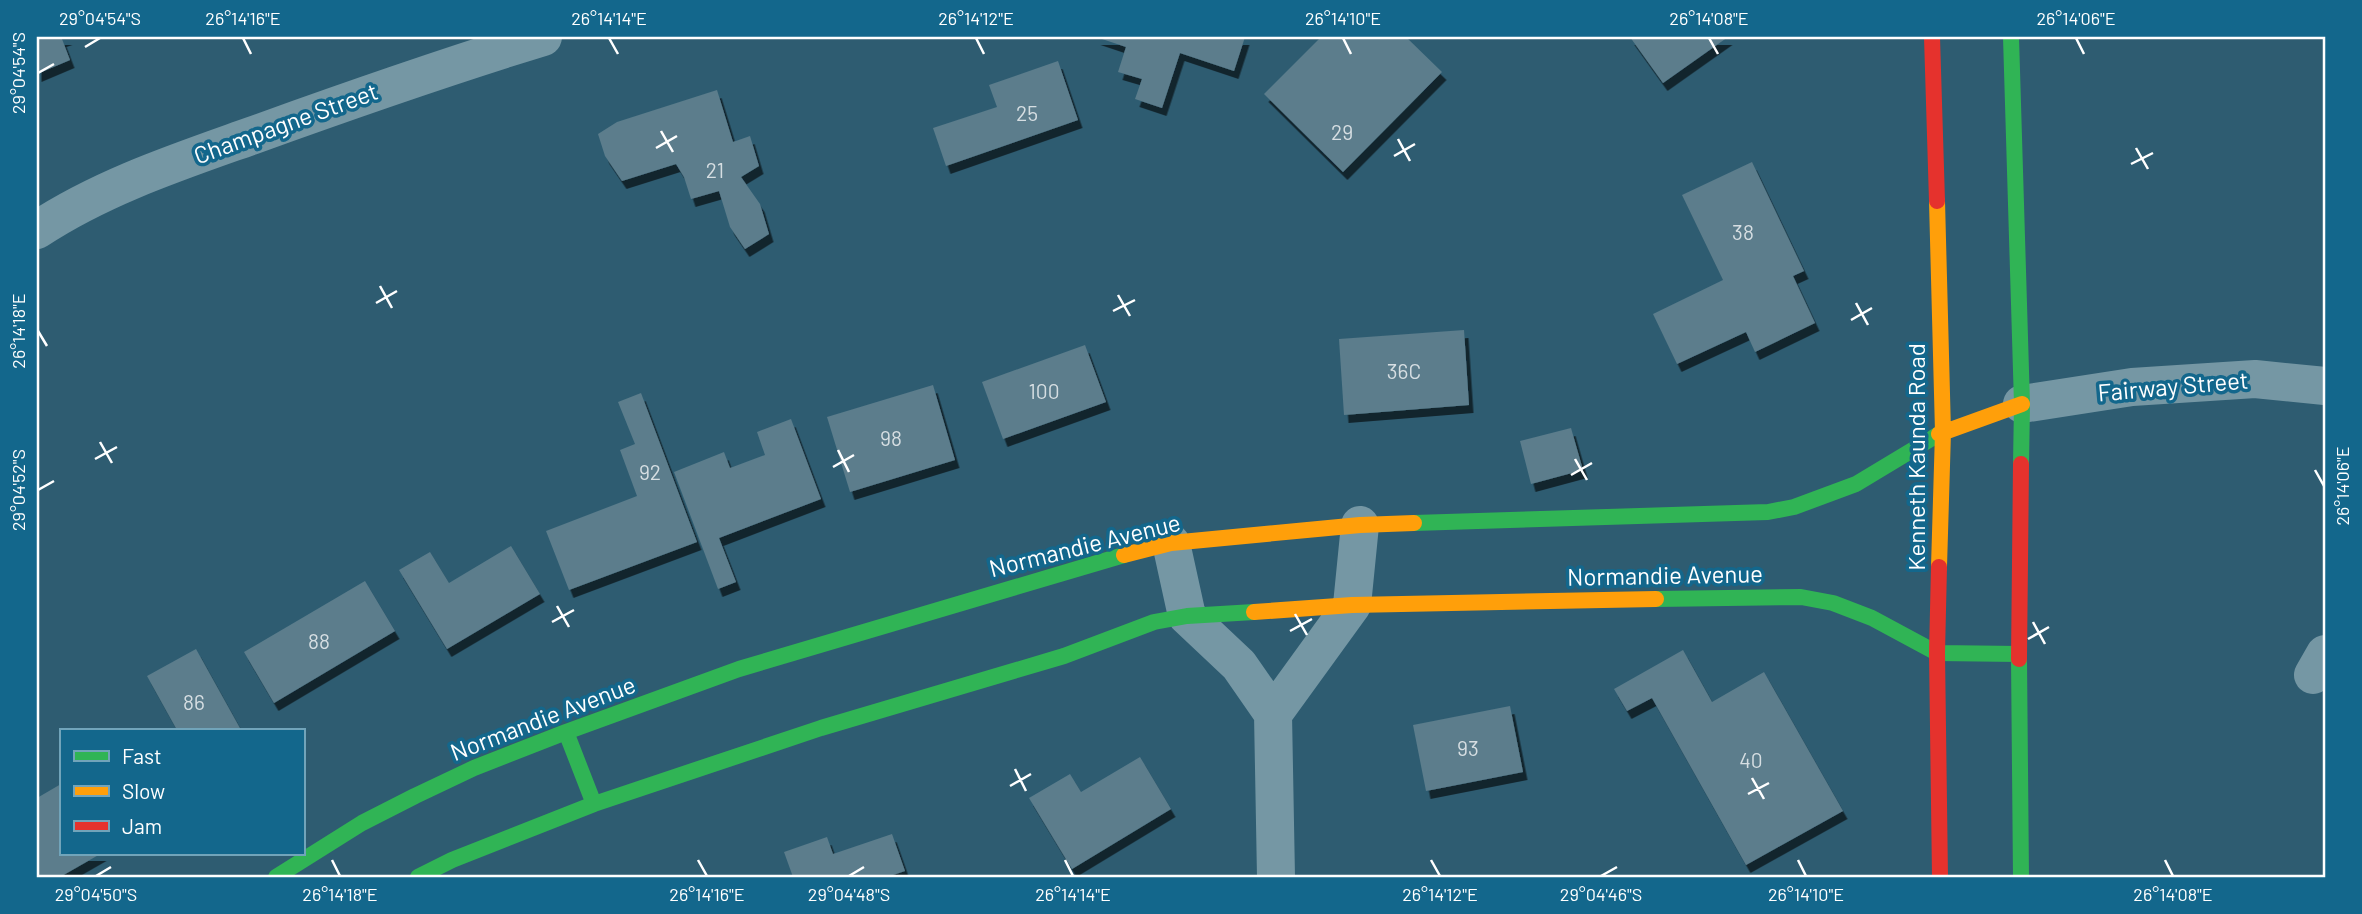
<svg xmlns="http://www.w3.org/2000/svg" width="2362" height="914" font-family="Barlow,sans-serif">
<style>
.building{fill:#5b7d8c;filter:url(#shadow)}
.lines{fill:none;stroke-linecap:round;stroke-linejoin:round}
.street{stroke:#7597a4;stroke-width:38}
.fast{stroke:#30b455;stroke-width:16}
.slow{stroke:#ff9f0a;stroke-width:16}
.jam{stroke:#e5322d;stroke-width:16}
.ticks{fill:none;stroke:#fff;stroke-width:2.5}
.labels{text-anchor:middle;stroke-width:7;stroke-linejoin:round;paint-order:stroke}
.number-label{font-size:21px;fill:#d6dee2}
.street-label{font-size:24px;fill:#fff;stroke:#13678c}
.neatline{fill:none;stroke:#fff;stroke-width:2.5}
.ticks-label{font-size:18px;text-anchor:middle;fill:#fff}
</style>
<defs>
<filter id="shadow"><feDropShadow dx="4.5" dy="8" stdDeviation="0" flood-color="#0009"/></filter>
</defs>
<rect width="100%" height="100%" fill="#2e5c71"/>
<path class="building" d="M37,37H68L62,39L70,60L37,74Z
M1096,37H1245L1234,71L1180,53L1162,108L1135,99L1142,79L1118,72L1126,47Z
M1321,37H1406L1442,72L1343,172L1264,94Z
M1630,37H1728L1663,83Z
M1058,61L1078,120L946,166L933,128L997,107L989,85Z
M717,90L733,142L750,136L759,166L741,177L760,204L769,234L745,249L730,227L719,191L691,199L684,177L676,164L622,181L605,156L598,134L617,122Z
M1752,162L1804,271L1793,276L1815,323L1755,352L1746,332L1677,364L1653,314L1723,280L1682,195Z
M1464,330L1469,405L1344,415L1339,339Z
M1085,345L1106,402L1003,439L982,382Z
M933,385L955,460L850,492L827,417Z
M641,393L697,542L569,590L546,531L637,496L620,450L635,444L618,402Z
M791,419L821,499L719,538L736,582L718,589L674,472L724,452L730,468L765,455L757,432Z
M1571,428L1583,470L1531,484L1520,441Z
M511,546L540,594L447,649L399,570L430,552L449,583Z
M365,581L395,631L274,703L244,652Z
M196,649L241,730H177L147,676Z
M1683,650L1712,702L1764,672L1843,811L1746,865L1652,698L1627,711L1614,689Z
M1510,706L1523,772L1426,791L1413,725Z
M1140,757L1171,809L1072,869L1029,798L1070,774L1081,792Z
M61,784V853H102L60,877H37V798Z
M892,834L905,871L887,877H793L784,852L827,837L833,854Z"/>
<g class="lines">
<path class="street" d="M37,230C102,187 178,162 251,136C348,101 445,67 543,37
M2022,404L2132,387L2255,379L2325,386
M1171,543L1187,616L1239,665L1273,714L1276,877
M2313,675L2325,654
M1273,714L1352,605L1360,525"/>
<path class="fast" d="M2011,37L2022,404L2021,464
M1414,523L1768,512L1794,507L1856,484L1939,434
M1656,599L1801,597L1833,603L1872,618L1937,653L2019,654
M2019,659L2021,877
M566,732L594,804
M276,877L362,823L415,796L474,768L566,732L739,669L1124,555
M418,877L452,860L594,804L821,728L1064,656L1154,622L1187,616L1254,612"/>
<path class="slow" d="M1937,201L1943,432L1939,567
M1939,434L2022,404
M1124,555L1171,543L1360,525L1414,523
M1254,612L1352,605L1656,599"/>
<path class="jam" d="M1932,37L1937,201
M1939,567L1937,653L1940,877
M2019,659L2021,464"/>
</g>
<path class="ticks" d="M243,38L251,54M609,38L618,54M976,38L984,54M1343,38L1351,54M1709,38L1718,54M2076,38L2084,54M85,47L100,38M38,73L54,64M661,131L673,152M1398,139L1410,161M656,148L677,136M2136,148L2148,169M1394,156L1415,144M2131,164L2153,153M380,286L392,308M1118,295L1130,316M376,303L397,291M1856,303L1868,325M1113,311L1135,300M1851,320L1872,308M38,331L47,346M100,442L112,463M838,450L849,472M95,459L117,447M1575,459L1587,480M833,467L854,455M2315,470L2324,486M1571,475L1592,463M38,490L54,481M557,606L569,627M1295,614L1307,635M552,622L574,610M2033,622L2045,644M1290,631L1312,619M2028,639L2049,627M1015,769L1026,791M1752,778L1764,799M1010,786L1031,774M1748,794L1769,783M332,860L340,876M698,860L707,876M1065,860L1073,876M1431,860L1440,876M1798,860L1806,876M2165,860L2173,876M96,876L111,867M849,876L864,867M1601,876L1617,867"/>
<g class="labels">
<g class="number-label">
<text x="1027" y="121">25</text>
<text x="1342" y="140">29</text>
<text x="715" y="178">21</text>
<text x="1743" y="240">38</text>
<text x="1404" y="379">36C</text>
<text x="1044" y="399">100</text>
<text x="891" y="446">98</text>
<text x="650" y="480">92</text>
<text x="319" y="649">88</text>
<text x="194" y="710">86</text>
<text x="1468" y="756">93</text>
<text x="1751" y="768">40</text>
</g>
<g class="street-label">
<text transform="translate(286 124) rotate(-20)" y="8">Champagne Street</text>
<text transform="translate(2173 387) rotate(-5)" y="8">Fairway Street</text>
<text transform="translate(1917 457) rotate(-90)" y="8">Kenneth Kaunda Road</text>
<text transform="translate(1085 546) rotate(-14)" y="8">Normandie Avenue</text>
<text transform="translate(1665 576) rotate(-1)" y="8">Normandie Avenue</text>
<text transform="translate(543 719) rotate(-21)" y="8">Normandie Avenue</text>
</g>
</g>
<rect width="2362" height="914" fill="none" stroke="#13678c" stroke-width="77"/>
<rect x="60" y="729" width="245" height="126" fill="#13678c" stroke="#71a4ba" stroke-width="2"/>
<rect x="74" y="751" width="35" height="10" fill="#30b455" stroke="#71a4ba" stroke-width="2"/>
<text x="122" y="764" font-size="21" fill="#ffffff">Fast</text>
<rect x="74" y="786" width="35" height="10" fill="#ff9f0a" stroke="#71a4ba" stroke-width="2"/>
<text x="122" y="799" font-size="21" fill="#ffffff">Slow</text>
<rect x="74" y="821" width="35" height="10" fill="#e5322d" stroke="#71a4ba" stroke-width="2"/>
<text x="122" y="834" font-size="21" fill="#ffffff">Jam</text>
<rect x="38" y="38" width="2286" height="838" class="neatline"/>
<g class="ticks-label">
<text x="100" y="25">29°04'54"S</text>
<text x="243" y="25">26°14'16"E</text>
<text x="609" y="25">26°14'14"E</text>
<text x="976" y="25">26°14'12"E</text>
<text x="1343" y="25">26°14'10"E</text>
<text x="1709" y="25">26°14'08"E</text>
<text x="2076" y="25">26°14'06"E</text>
<text transform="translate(19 73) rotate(-90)" y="6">29°04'54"S</text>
<text transform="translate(19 331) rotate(-90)" y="6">26°14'18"E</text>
<text transform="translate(2343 486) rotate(-90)" y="6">26°14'06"E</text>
<text transform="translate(19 490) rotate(-90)" y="6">29°04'52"S</text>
<text x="96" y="901">29°04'50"S</text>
<text x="340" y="901">26°14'18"E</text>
<text x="707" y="901">26°14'16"E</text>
<text x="849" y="901">29°04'48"S</text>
<text x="1073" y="901">26°14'14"E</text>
<text x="1440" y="901">26°14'12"E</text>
<text x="1601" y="901">29°04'46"S</text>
<text x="1806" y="901">26°14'10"E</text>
<text x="2173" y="901">26°14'08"E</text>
</g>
</svg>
